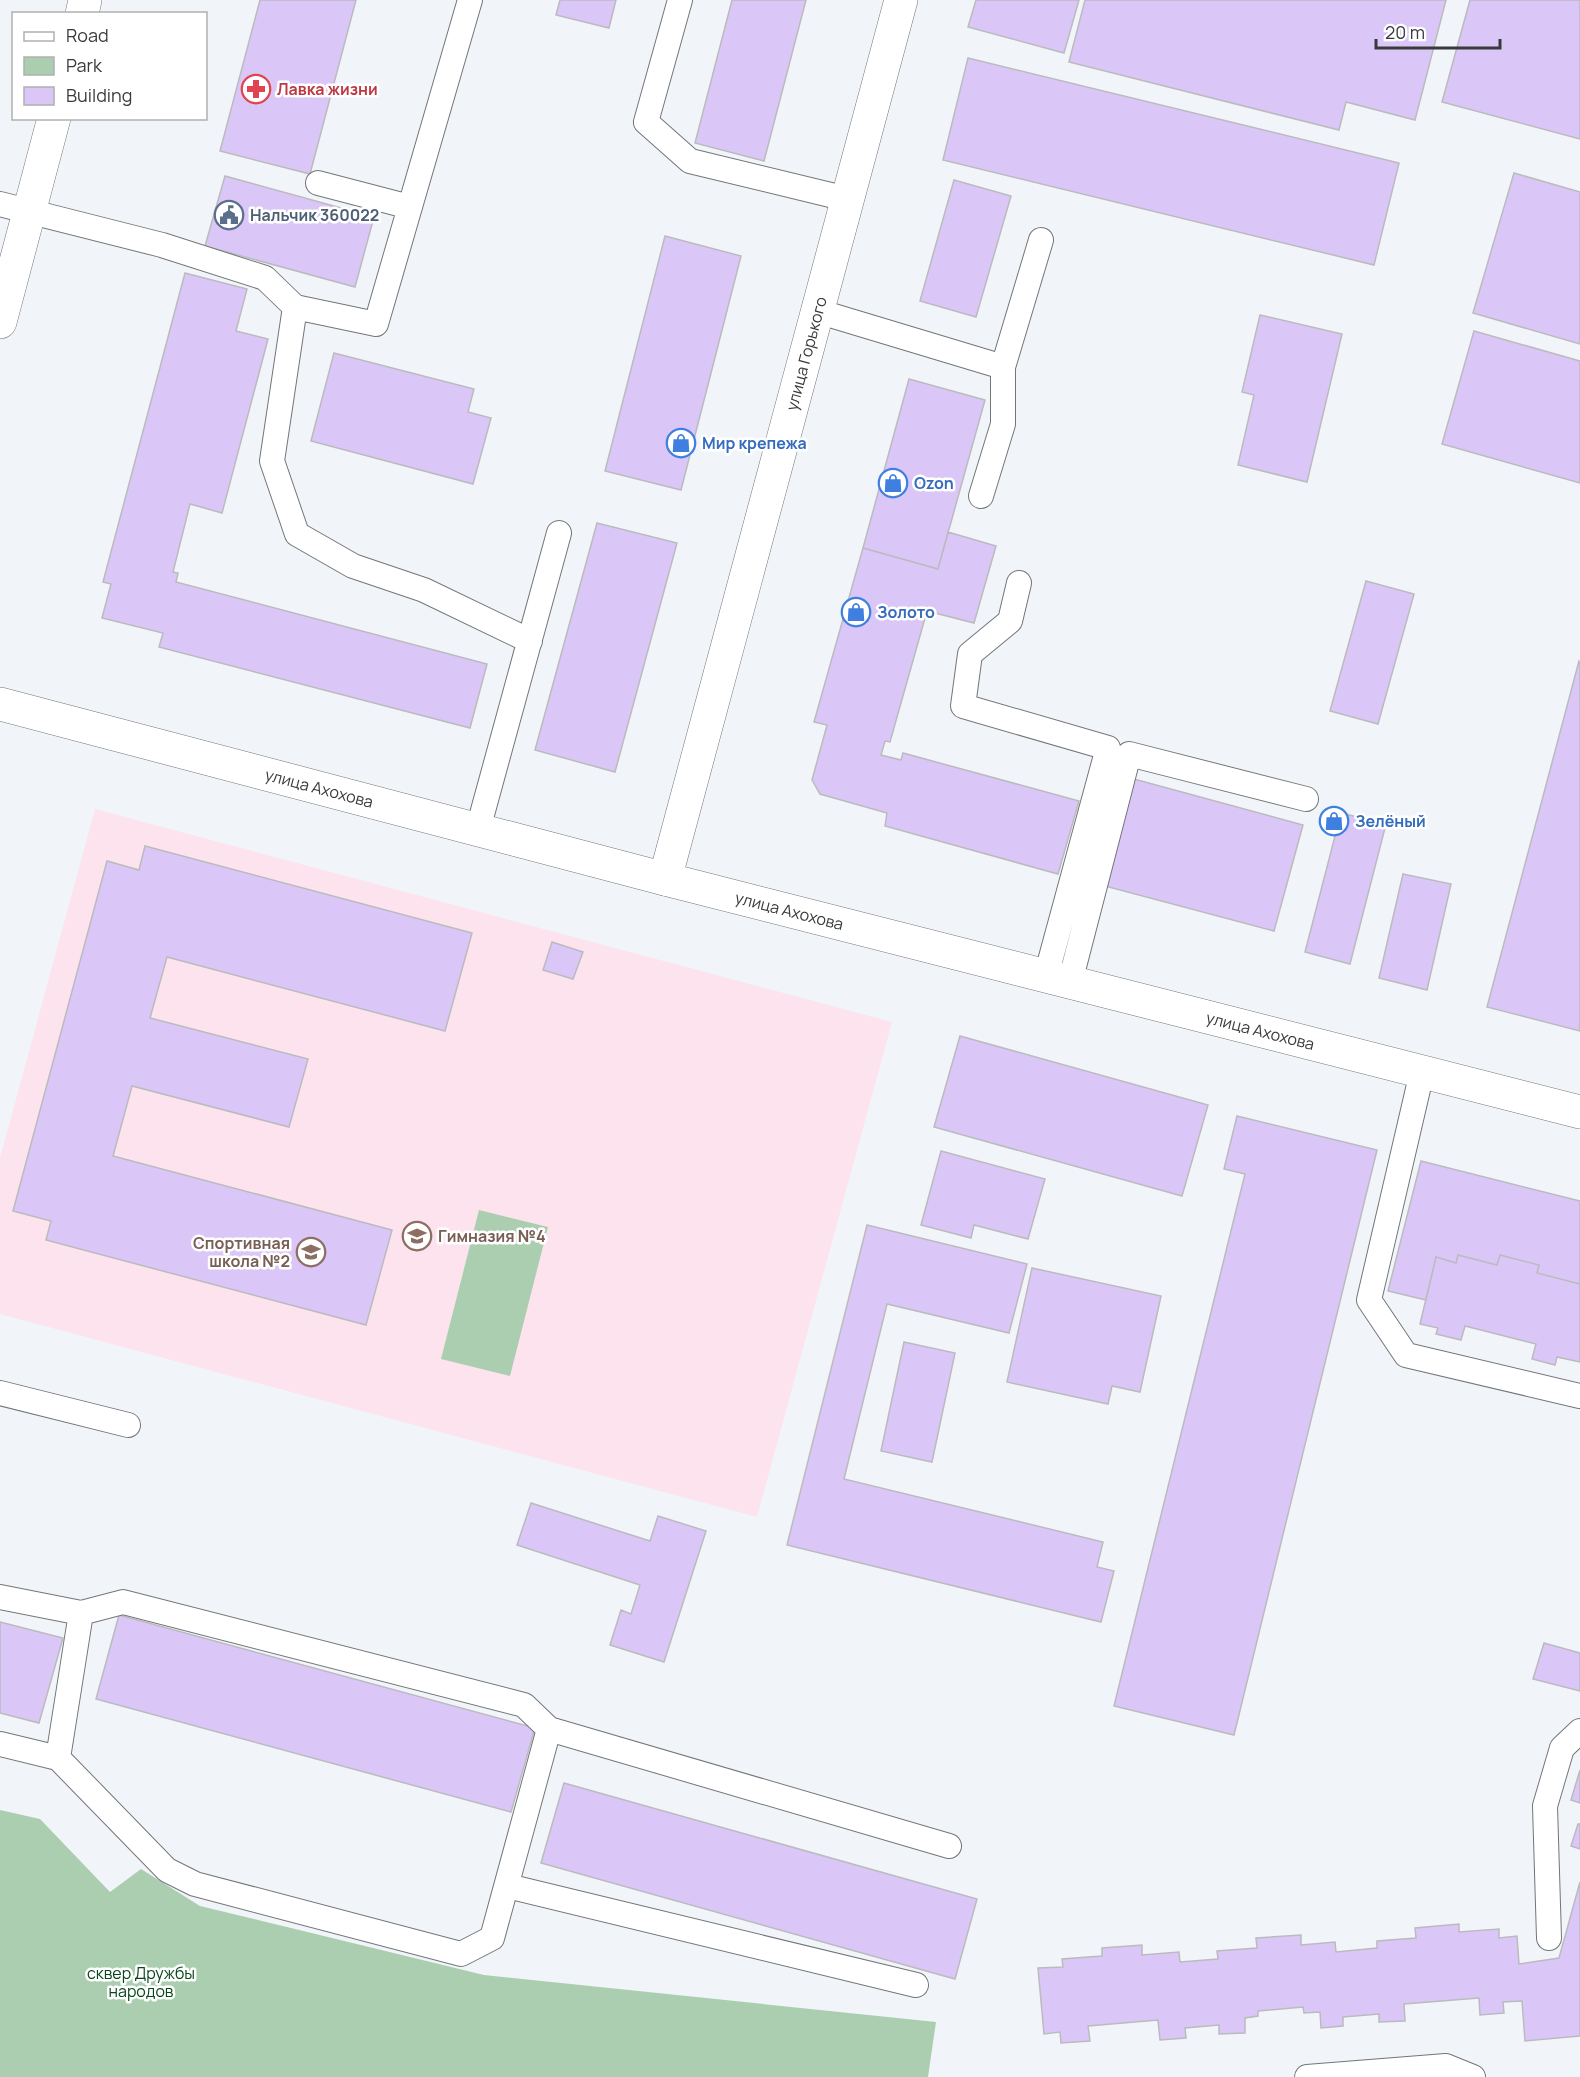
<svg xmlns="http://www.w3.org/2000/svg" width="1580" height="2077" font-family="Manrope,sans-serif">
<style>
.education{fill:#fce3ed}
.green{fill:#acceb0}
.building{fill:#dac7f7;stroke:#bbbabe;stroke-width:1.5}
.lines{fill:none;stroke-linecap:round;stroke-linejoin:round}
.service-casing{stroke:#737679;stroke-width:26}
.minor-casing{stroke:#737679;stroke-width:34}
.secondary-casing{stroke:#737679;stroke-width:34}
.service{stroke:#fff;stroke-width:24}
.minor{stroke:#fff;stroke-width:33}
.secondary{stroke:#fff;stroke-width:33}
.labels{text-anchor:middle;stroke-width:5;stroke-linejoin:round;paint-order:stroke}
.health-label{font-size:16px;font-weight:bold;fill:#be3a42;stroke:#fff;text-anchor:start}
.service-label{font-size:16px;font-weight:bold;fill:#4e5e75;stroke:#fff;text-anchor:start}
.street-label{font-size:16px;fill:#393a3c;stroke:#fff}
.shop-label{font-size:16px;font-weight:bold;fill:#366cbe;stroke:#fff;text-anchor:start}
.education-label{font-size:16px;font-weight:bold;fill:#785e54;stroke:#fff;text-anchor:start}
.park-label{font-size:16px;fill:#09451b;stroke:#fff}
</style>
<rect width="100%" height="100%" fill="#f1f5f9"/>
<path class="education" d="M95,809L892,1022L757,1517L0,1314V1158Z"/>
<path class="green" d="M479,1210L548,1227L510,1376L441,1359Z
M0,1810L40,1819L110,1892L141,1869L200,1906L484,1975L936,2022L928,2077H0Z"/>
<path class="building" d="M260,0H356L310,174L220,151Z
M560,0H616L609,28L556,15Z
M732,0H806L764,161L695,143Z
M976,0H1079L1064,53L968,27Z
M1085,0H1446L1415,120L1346,102L1339,130L1069,62Z
M1470,0H1580V139L1442,102Z
M968,58L1399,163L1374,265L943,160Z
M1514,173L1580,192V344L1473,313Z
M225,176L374,217L355,287L205,246Z
M954,180L1011,196L976,317L920,301Z
M665,236L741,256L681,490L605,471Z
M185,273L247,289L236,331L268,339L222,513L190,504L173,572L178,573L176,582L487,664L470,728L159,647L163,633L102,618L111,584L103,582Z
M1260,315L1342,334L1307,482L1238,465L1254,395L1242,392Z
M1474,331L1580,361V483L1442,444Z
M334,353L474,389L468,412L491,418L473,484L311,441Z
M909,379L985,400L938,569L863,548Z
M597,523L677,543L615,772L535,750Z
M948,532L996,546L974,623L927,611L890,742L885,741L881,755L901,760L903,753L1079,801L1058,874L885,826L887,813L820,794L812,780L827,725L814,722L863,548L938,569Z
M1366,581L1414,594L1378,724L1330,711Z
M1579,661L1580,662V1031L1487,1007Z
M1134,779L1303,825L1274,931L1105,886Z
M1341,813L1386,824L1350,964L1305,952Z
M145,846L472,933L445,1031L167,957L150,1018L308,1059L289,1127L132,1086L113,1156L392,1230L366,1325L46,1240L51,1221L13,1211L107,861L139,870Z
M1403,874L1451,884L1427,990L1379,978Z
M552,942L583,952L573,979L543,970Z
M960,1036L1208,1105L1182,1196L934,1127Z
M1237,1116L1377,1150L1234,1735L1114,1706L1245,1174L1224,1169Z
M941,1151L1045,1179L1028,1239L974,1225L971,1238L921,1225Z
M1421,1161L1580,1201V1284L1537,1273L1539,1265L1500,1255L1497,1265L1458,1255L1456,1263L1436,1257L1426,1300L1388,1291Z
M867,1225L1027,1264L1009,1333L887,1304L844,1479L1103,1542L1097,1567L1114,1571L1101,1622L787,1545Z
M1458,1255L1497,1265L1500,1255L1539,1265L1537,1273L1580,1284V1362L1557,1357L1555,1365L1532,1359L1536,1344L1465,1326L1461,1340L1436,1334L1438,1328L1420,1324L1436,1257L1456,1263Z
M1032,1268L1161,1296L1140,1392L1112,1386L1108,1404L1007,1382Z
M904,1342L955,1353L932,1462L881,1451Z
M531,1503L650,1541L658,1516L706,1531L664,1662L610,1645L621,1610L631,1614L640,1585L517,1545Z
M119,1615L535,1728L511,1812L96,1699Z
M0,1622L63,1638L39,1723L0,1713Z
M1544,1643L1580,1653V1691L1533,1679Z
M1580,1770V1803L1571,1800Z
M564,1783L977,1899L955,1979L541,1863Z
M1578,1824H1580V1849L1571,1846Z
M1580,1882V2036L1525,2041L1522,2001L1503,2002L1504,2013L1480,2015L1479,1998L1404,2004L1405,2021L1379,2022V2014L1343,2017V2026L1321,2028L1320,2012L1304,2013L1303,2007L1258,2011V2016L1245,2018V2033L1219,2034V2025L1185,2028L1186,2038L1160,2040L1158,2020L1088,2026L1090,2041L1061,2043L1060,2032L1044,2034L1038,1968L1063,1967L1062,1959L1102,1956V1948L1142,1945V1955L1179,1952L1180,1962L1218,1959L1217,1951L1257,1948L1256,1938L1301,1935V1945L1335,1942L1336,1952L1377,1948V1941L1416,1938L1415,1928L1459,1924V1932L1499,1929V1938L1517,1936L1519,1964L1559,1958Z"/>
<g class="lines">
<g class="service-casing">
<path id="service" d="M470,0L376,324L295,307L272,461L297,534L353,566L424,590L530,641
M680,0L646,122L690,161L847,199
M318,183L410,207
M0,204L162,245L265,278L295,307
M817,311L1003,367
M981,496L1003,424V367L1041,240
M1019,583L1010,621L970,654L963,706L1108,748L1046,976
M478,829L559,533
M1070,982L1129,754L1306,799
M1422,1072L1369,1300L1406,1355L1580,1396
M0,1393L128,1425
M0,1597L81,1613
M0,1744L58,1758L167,1870L195,1884L461,1954L492,1938L549,1729L949,1846
M58,1758L81,1613L123,1602L524,1705L549,1729
M507,1886L916,1985
M1549,1938L1545,1806L1562,1748L1580,1731
M1307,2077L1446,2066L1473,2077"/>
</g>
<g class="minor-casing">
<g id="minor">
<path id="s1" d="M0,704L665,879L1580,1112"/>
<path id="s2" d="M665,879L901,0"/>
</g>
</g>
<g class="secondary-casing">
<path id="secondary" d="M82,14L85,0
M0,322L54,118"/>
</g>
<use href="#service" class="service"/>
<use href="#minor" class="minor"/>
<use href="#secondary" class="secondary"/>
</g>
<defs>
<g id="pharmacy-ring" transform="scale(1.5)"><circle r="9.5" fill="#fff" stroke="#e0444e" stroke-width="1.5"/><path d="M-2-6h4v4h4v4h-4v4h-4v-4h-4v-4h4Z" fill="#e0444e"/></g>
<g id="civic-ring" transform="scale(1.5)"><circle r="9.5" fill="#fff" stroke="#5c6f8a" stroke-width="1.5"/><path d="M-.6-6.5H3V-4.5H.6V-3L4-1V1h2V6H-6V1h2V-1L-.6-3ZM-1.2 2.5V6h2.4V2.5Z" fill="#5c6f8a"/></g>
<g id="shop-ring" transform="scale(1.5)"><circle r="9.5" fill="#fff" stroke="#3f7fe0" stroke-width="1.5"/><path d="M-5-2.5h2.3a2.7 3.5 0 0 1 5.4 0H5L5.5 6h-11ZM-1.5-2.5h3a1.5 2.3 0 0 0-3 0Z" fill="#3f7fe0"/></g>
<g id="school-ring" transform="scale(1.5)"><circle r="9.5" fill="#fff" stroke="#8d6e63" stroke-width="1.5"/><path d="M0-5L7-2L0 1L-7-2ZM-4 1L0 2.5L4 1V4Q0 6-4 4Z" fill="#8d6e63"/></g>
</defs>
<g fill-rule="evenodd">
<use href="#pharmacy-ring" x="256" y="89"/>
<use href="#civic-ring" x="229" y="215"/>
<use href="#shop-ring" x="681" y="443"/>
<use href="#shop-ring" x="893" y="483"/>
<use href="#shop-ring" x="856" y="612"/>
<use href="#shop-ring" x="1334" y="821"/>
<use href="#school-ring" x="417" y="1236"/>
<use href="#school-ring" x="311" y="1252"/>
</g>
<g class="labels">
<g class="health-label">
<text x="277" y="95">Лавка жизни</text>
</g>
<g class="service-label">
<text x="250" y="221">Нальчик 360022</text>
</g>
<g class="street-label">
<text dy="6" stroke="none"><textPath href="#s2" startOffset="544">улица Горького</textPath></text>
<text dy="6" stroke="none"><textPath href="#s1" startOffset="330">улица Ахохова</textPath></text>
<text dy="6" stroke="none"><textPath href="#s1" startOffset="816">улица Ахохова</textPath></text>
<text dy="6" stroke="none"><textPath href="#s1" startOffset="1302">улица Ахохова</textPath></text>
</g>
<g class="shop-label">
<text x="702" y="449">Мир крепежа</text>
<text x="914" y="489">Ozon</text>
<text x="877" y="618">Золото</text>
<text x="1355" y="827">Зелёный</text>
</g>
<g class="education-label">
<text x="438" y="1242">Гимназия №4</text>
<text x="290" y="1249" text-anchor="end">Спортивная<tspan x="290" dy="18">школа №2</tspan></text>
</g>
<g class="park-label">
<text x="141" y="1979">сквер Дружбы<tspan x="141" dy="18">народов</tspan></text>
</g>
</g>
<rect x="12" y="12" width="195" height="108" fill="#ffffff" stroke="#b0b0b1" stroke-width="1.5"/>
<rect x="24" y="32" width="30" height="9" fill="#ffffff" stroke="#b0b0b1" stroke-width="1.5"/>
<text x="66" y="42" font-size="18" fill="#393a3c">Road</text>
<rect x="24" y="57" width="30" height="18" fill="#acceb0" stroke="#b0b0b1" stroke-width="1.5"/>
<text x="66" y="72" font-size="18" fill="#393a3c">Park</text>
<rect x="24" y="87" width="30" height="18" fill="#dac7f7" stroke="#b0b0b1" stroke-width="1.5"/>
<text x="66" y="102" font-size="18" fill="#393a3c">Building</text>
<path d="M1376 39v9h124v-9" fill="none" stroke="#393a3c" stroke-width="3"/>
<text x="1385" y="39" font-size="18" fill="#393a3c" stroke="#ffffff" stroke-width="4.5" paint-order="stroke">20 m</text>
</svg>
